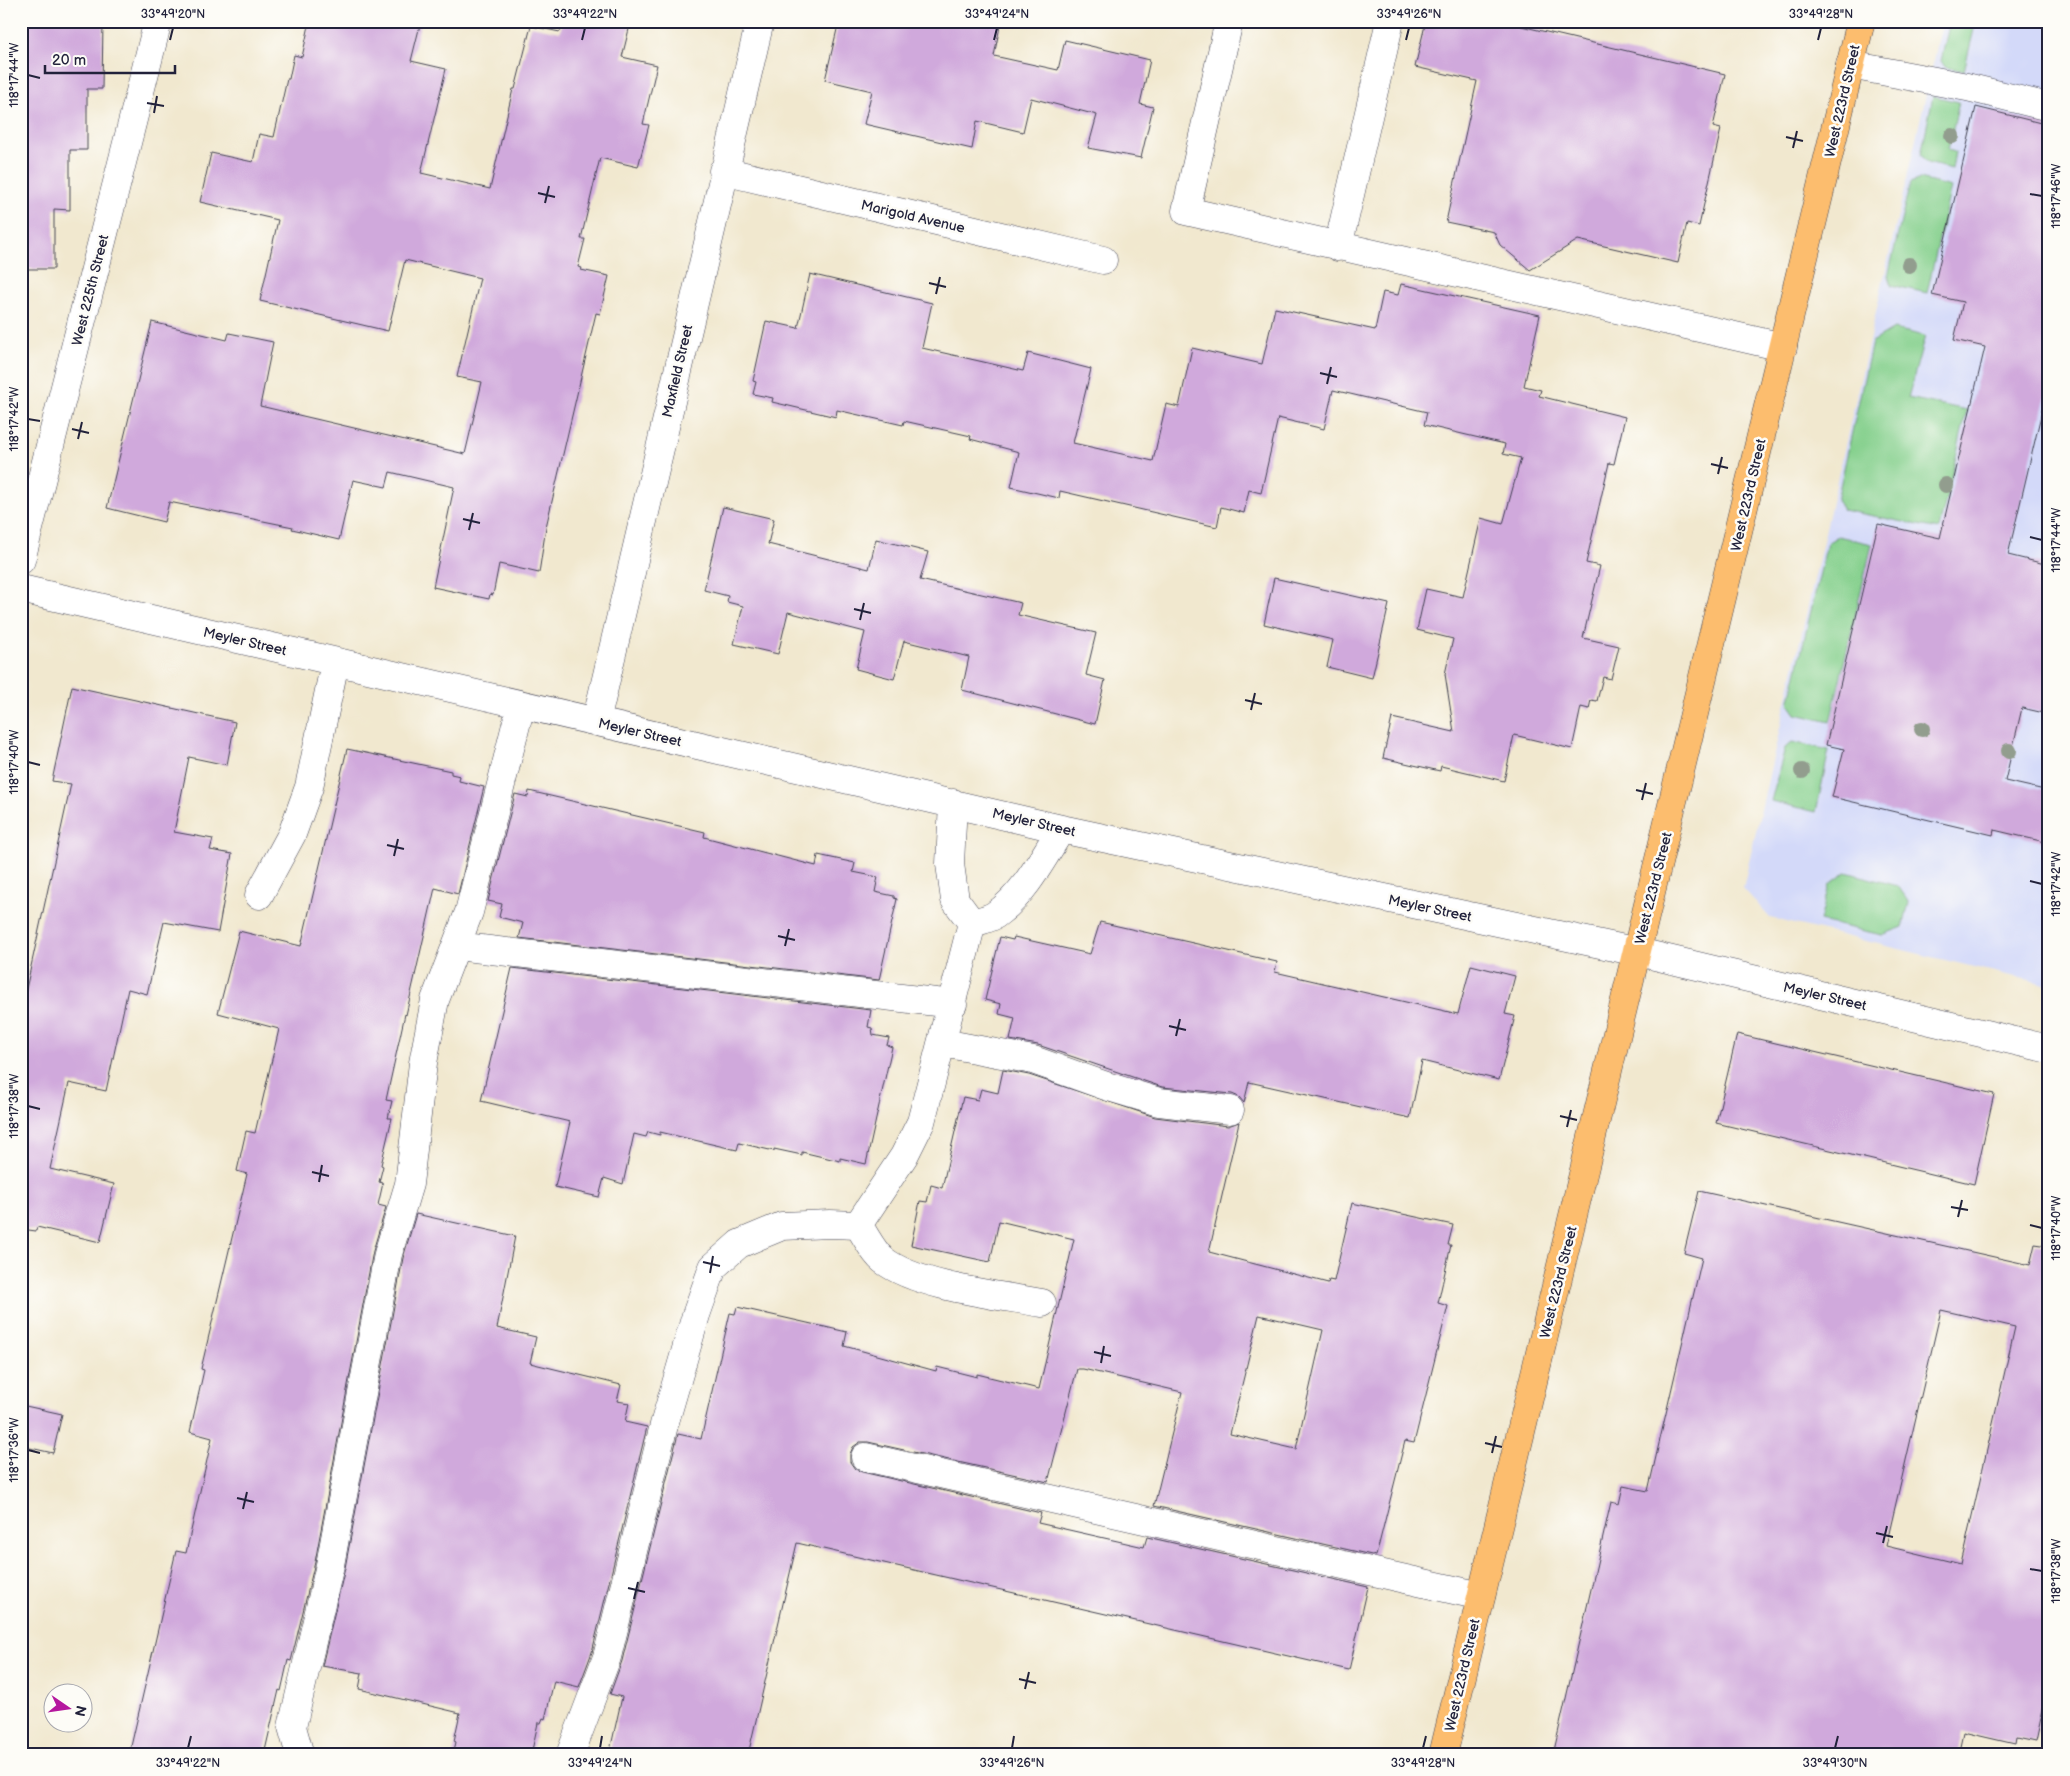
<svg xmlns="http://www.w3.org/2000/svg" width="2070" height="1776" font-family="'Balsamiq Sans',sans-serif">
<style>
.built{fill:#d3d9f9}
.green{fill:#85d08d;stroke:#547964}
.building{fill:#d0a9dc;fill-rule:evenodd}
.lines{fill:none;stroke-linecap:round;stroke-linejoin:round}
.minor-casing{stroke:#414051;stroke-width:29}
.major-casing{stroke:#414051;stroke-width:29}
.minor{stroke:#fff;stroke-width:28}
.major{stroke:#fcbd6e;stroke-width:28}
.tree{fill:#929d8e}
.ticks{fill:none;stroke:#22223b;stroke-width:2}
.labels{text-anchor:middle;stroke-width:5;stroke-linejoin:round;paint-order:stroke}
.street-label{font-size:14px;fill:#22223b;stroke:#fdfcf7}
.neatline{fill:none;stroke:#22223b;stroke-width:2}
.ticks-label{font-size:12px;text-anchor:middle;fill:#22223b}
</style>
<rect width="100%" height="100%" fill="#fdfcf7"/>
<filter id="ink" filterUnits="userSpaceOnUse"><feTurbulence type="fractalNoise" baseFrequency=".02" numOctaves="2"/><feDisplacementMap in="SourceGraphic" scale="10" xChannelSelector="R" yChannelSelector="G"/><feConvolveMatrix kernelMatrix="1 2 1 2 8 2 1 2 1" color-interpolation-filters="sRGB"/></filter>
<filter id="wash" filterUnits="userSpaceOnUse"><feTurbulence type="fractalNoise" baseFrequency=".0096" numOctaves="4" result="noise"/><feDisplacementMap in="SourceGraphic" scale="20" xChannelSelector="R" yChannelSelector="G"/><feGaussianBlur stdDeviation="1.12" result="paint"/><feColorMatrix in="noise" values="0 0 0 0 0 0 0 0 0 0 0 0 0 0 0 0 0 1.4 0 .05"/><feComposite in="paint" operator="in"/></filter>
<g filter="url(#wash)">
<rect width="100%" height="100%" fill="#f1e8cf"/>
<path class="built" d="M1943,21H2049V985L1770,918L1743,888Z"/>
<path class="green" d="M1950,21H1976L1964,71L1945,67L1941,61Z
M1933,96L1959,102L1948,150L1955,152L1952,169L1927,163L1921,155Z
M1920,179L1951,187L1927,293L1891,285L1888,276L1910,183Z
M1894,329L1925,336L1908,398L1967,410L1939,529L1843,510L1837,500L1872,342Z
M1838,536L1872,544L1830,722L1796,714L1789,704L1827,543Z
M1792,742L1829,750L1816,812L1771,801L1785,748Z
M1846,872L1898,886L1909,902L1903,927L1882,935L1820,921L1829,885Z"/>
<g id="blocks">
<path class="building" d="M21,21H103L102,89H87V150H70V210L54,209V269H21Z
M310,21H421L411,61L446,69L421,173L490,189L513,89H515L531,26L560,32L563,21H631L622,57L657,65L643,124L649,125L638,167L600,158L581,239H585L578,267L582,268L581,270L609,276L600,314L596,313L546,527L539,573L499,564L493,595L490,594L489,599L433,587L454,487L390,472L386,487L353,480L339,540L292,529L293,527L169,502L164,522L107,508L152,322L227,340L229,333L273,342L260,406L465,454L482,382L457,377L480,278L405,260L388,331L260,301L278,220L200,202L211,153L253,162L259,134L274,137L287,79H289L294,55L302,57Z
M839,21H856L885,28L886,21H1001L994,56L1058,70L1065,40L1150,60L1140,104L1153,107L1141,158L1088,148L1097,115L1031,98L1023,132L977,121L972,149L864,124L872,91L825,80Z
M1426,21H1522L1521,26L1725,74L1713,127L1721,129L1699,226L1687,223L1678,263L1578,240L1530,270L1500,245L1494,232L1446,222L1477,81L1415,67Z
M1976,107L2049,125V381L2008,555L2049,565V693L2044,713L2022,708L2005,781L2049,791V843L1994,830L1993,835L1832,797L1844,749L1826,745L1878,524L1940,538L1985,347L1954,340L1963,302L1932,295Z
M810,274L932,303L922,348L1023,371L1028,353L1091,369L1073,443L1153,461L1166,404L1179,407L1192,348L1262,364L1275,308L1375,330L1383,292L1398,295L1401,284L1540,315L1524,386L1541,390L1539,396L1625,417L1614,464L1609,463L1586,563L1600,566L1583,638L1619,646L1611,679L1603,677L1597,701L1591,700L1589,709L1581,707L1572,749L1514,735L1504,781L1441,766L1440,771L1383,758L1392,718L1454,732L1445,674L1453,639L1417,630L1426,589L1463,597L1481,518L1503,524L1521,458L1503,454L1505,444L1424,425L1427,412L1333,390L1324,429L1278,418L1261,493L1249,490L1244,513L1221,507L1217,527L1060,491L1059,498L1011,487L1019,452L970,439L971,436L904,421L903,425L837,410L836,417L772,402L773,398L753,394L756,382L753,381L766,321L798,328Z
M723,507L774,519L768,544L869,569L876,539L928,552L920,580L1021,603L1018,615L1096,633L1086,675L1105,680L1095,724L962,690L969,657L904,641L894,679L856,669L865,632L788,612L778,654L734,644L743,606L727,602L728,596L704,590Z
M1274,578L1389,604L1372,678L1327,667L1333,640L1264,624Z
M72,686L235,722L227,765L189,757L174,832L213,839L210,850L232,854L218,932L164,922L147,994L128,989L106,1091L69,1083L50,1169L114,1184L100,1242L37,1227L36,1231L21,1229V1012L71,784L52,781Z
M347,749L451,771V774L460,776L459,781L484,787L458,894L435,888L406,1015L405,1014L386,1100L392,1101L388,1118H392L381,1165L383,1166L379,1182L383,1183L378,1205L386,1207L373,1251L315,1562L291,1661L288,1660L281,1691L279,1690L264,1755H129L176,1551L186,1553L212,1438L190,1432L204,1370L201,1369L247,1174L237,1171L246,1131L255,1133L279,1029L218,1013L239,931L301,946Z
M529,791L705,832L704,837L816,866L818,855L855,863L853,872L878,877L875,892L894,896V898L897,899L879,980L519,938L523,923L499,917L502,904L488,901L515,794L528,797Z
M1100,922L1277,962L1275,972L1458,1014L1471,965L1515,976L1505,1014L1515,1016L1499,1080L1422,1061L1410,1118L1249,1082L1244,1103L1239,1097L1232,1094L1162,1087L1038,1045L1010,1040L1015,1018L999,1014L1001,1004L985,1000L1000,937L1013,940L1014,937L1090,954Z
M512,968L871,1010L868,1027L872,1028L873,1035L889,1038L887,1045L892,1047L866,1164L840,1158V1161L802,1152V1155L774,1149V1151L739,1143L737,1150L660,1132V1135L648,1132L646,1137L634,1134L623,1184L604,1178L599,1197L555,1187L570,1122L481,1101Z
M1737,1034L1994,1094L1974,1184L1716,1123Z
M1003,1070L1029,1075L1155,1117L1228,1126L1239,1122L1209,1252L1328,1283L1329,1280L1334,1281L1352,1203L1453,1225L1448,1245H1451L1438,1303L1448,1306L1414,1443L1405,1441L1376,1556L1154,1506L1182,1392L1083,1369H1077L1048,1482L868,1442H860L853,1447L850,1454V1462L855,1469L862,1472L1041,1513L1038,1523L1144,1547L1147,1537L1368,1587L1349,1670L797,1543L748,1755H609L622,1697L610,1694L622,1661L678,1434L701,1439L730,1313L735,1314L737,1307L847,1332L844,1346L936,1371L937,1367L977,1377V1374L1039,1389L1074,1239L999,1221L990,1262L911,1245L920,1201L927,1202L931,1185L942,1188L963,1097L978,1100L981,1089L998,1093ZM1259,1315L1323,1330L1296,1449L1230,1434Z
M1699,1191L2030,1265L2035,1244L2049,1246V1678L2035,1742L2016,1738L2015,1744L1963,1732L1958,1755H1553L1611,1502L1619,1504L1623,1486L1648,1491L1702,1258L1684,1253ZM1941,1310L2015,1327L1961,1564L1886,1546Z
M416,1214L515,1236L497,1328L536,1337L530,1363L621,1385L617,1401L629,1403L625,1422L647,1427L592,1652L579,1687L554,1681L545,1719L543,1718L541,1723H538L531,1755H453L456,1742L454,1741L460,1713L359,1689L362,1673L322,1666L345,1568L403,1258Z
M21,1405L62,1414L53,1453L21,1446Z"/>
</g>
</g>
<g filter="url(#ink)">
<use href="#blocks" fill-opacity="0" stroke="#414051" stroke-width="1"/>
<g class="lines">
<g class="minor-casing">
<path id="minor" d="M1229,21L1186,211L1783,347
M1850,65L1967,87L2049,107
M723,171L1103,260
M1338,247L1390,21
M21,560L158,21
M21,589L1061,829L1638,952L2049,1049
M596,722L760,21
M953,803L950,864L955,900L972,923C979,921 989,919 995,915C1024,895 1043,858 1061,829
M259,895L292,834L309,787L335,662
M456,946L953,1004
M943,1043L1033,1060L1106,1086L1159,1102L1230,1110
M858,1225L904,1156L921,1122L972,923
M858,1225C866,1236 873,1252 883,1260C918,1287 997,1295 1042,1303
M865,1457L1481,1596
M300,1755L292,1727L330,1565L388,1254L409,1184L423,1063L435,1000L469,912L521,705
M570,1755L607,1657L664,1425L696,1315L713,1267L739,1244L782,1226L830,1224L858,1225"/>
</g>
<g class="major-casing">
<path id="major" d="M1443,1755L1861,21"/>
</g>
<use href="#minor" class="minor"/>
<use href="#major" class="major"/>
</g>
<g class="tree">
<circle cx="1952" cy="136" r="8"/>
<circle cx="1909" cy="265" r="8"/>
<circle cx="1946" cy="485" r="8"/>
<circle cx="1922" cy="729" r="8"/>
<circle cx="2009" cy="751" r="8"/>
<circle cx="1802" cy="771" r="8"/>
</g>
</g>
<path class="ticks" d="M170,40L173,28M582,40L585,28M994,40L997,28M1406,40L1409,28M1818,40L1821,28M28,75L40,78M147,103L164,106M154,113L157,96M1786,137L1803,141M1793,148L1797,131M538,193L555,197M2030,194L2042,196M545,203L549,186M929,283L946,287M936,294L940,277M1320,373L1337,377M1327,384L1331,367M28,419L40,421M72,429L89,433M78,439L82,422M1711,464L1728,468M1718,474L1722,457M463,519L480,523M469,530L473,513M2030,537L2042,540M854,609L871,613M860,620L864,603M1245,700L1262,704M1251,710L1255,693M28,762L40,765M1636,790L1653,794M1642,800L1646,783M387,845L404,849M394,856L398,839M2030,881L2042,884M778,936L795,940M785,946L789,929M1169,1026L1186,1030M1176,1036L1180,1019M28,1106L40,1109M1560,1116L1577,1120M1567,1127L1571,1110M312,1172L329,1176M319,1182L322,1165M1951,1207L1968,1210M1958,1217L1962,1200M2030,1225L2042,1228M703,1262L720,1266M710,1273L713,1256M1094,1352L1111,1356M1101,1363L1104,1346M1485,1443L1502,1447M28,1450L40,1453M1492,1453L1496,1436M237,1498L254,1502M243,1509L247,1492M1876,1533L1893,1537M1883,1543L1887,1526M2030,1569L2042,1571M628,1588L645,1592M634,1599L638,1582M1019,1679L1036,1683M1025,1689L1029,1672M188,1748L191,1736M600,1748L602,1736M1012,1748L1014,1736M1423,1748L1426,1736M1835,1748L1838,1736"/>
<g class="labels">
<g class="street-label">
<text transform="translate(1842 101) rotate(-77)" y="5">West 223rd Street</text>
<text transform="translate(913 216) rotate(13)" y="5">Marigold Avenue</text>
<text transform="translate(90 290) rotate(-76)" y="5">West 225th Street</text>
<text transform="translate(677 371) rotate(-77)" y="5">Maxfield Street</text>
<text transform="translate(1748 495) rotate(-77)" y="5">West 223rd Street</text>
<text transform="translate(245 641) rotate(13)" y="5">Meyler Street</text>
<text transform="translate(640 732) rotate(13)" y="5">Meyler Street</text>
<text transform="translate(1034 822) rotate(13)" y="5">Meyler Street</text>
<text transform="translate(1653 888) rotate(-76)" y="5">West 223rd Street</text>
<text transform="translate(1430 908) rotate(12)" y="5">Meyler Street</text>
<text transform="translate(1825 996) rotate(13)" y="5">Meyler Street</text>
<text transform="translate(1558 1282) rotate(-76)" y="5">West 223rd Street</text>
<text transform="translate(1462 1675) rotate(-77)" y="5">West 223rd Street</text>
</g>
</g>
<rect width="2070" height="1776" fill="none" stroke="#fdfcf7" stroke-width="55"/>
<g transform="translate(68 1708) rotate(103)"><circle r="24" fill="#fdfcf7" stroke="#a5a5ac"/>
<path d="M0-4L9 19L0 12L-9 19Z" fill="#b5179e"/>
<text y="-8" font-size="14" font-weight="bold" text-anchor="middle" fill="#22223b">N</text>
</g>
<path d="M45 65v8h130v-8" fill="none" stroke="#22223b" stroke-width="2.5"/>
<text x="52" y="65" font-size="15" fill="#22223b" stroke="#fdfcf7" stroke-width="4" paint-order="stroke">20 m</text>
<rect x="28" y="28" width="2014" height="1720" class="neatline"/>
<g class="ticks-label">
<text x="173" y="18">33°49'20"N</text>
<text x="585" y="18">33°49'22"N</text>
<text x="997" y="18">33°49'24"N</text>
<text x="1409" y="18">33°49'26"N</text>
<text x="1821" y="18">33°49'28"N</text>
<text transform="translate(14 75) rotate(-90)" y="4">118°17'44"W</text>
<text transform="translate(2056 196) rotate(-90)" y="4">118°17'46"W</text>
<text transform="translate(14 419) rotate(-90)" y="4">118°17'42"W</text>
<text transform="translate(2056 540) rotate(-90)" y="4">118°17'44"W</text>
<text transform="translate(14 762) rotate(-90)" y="4">118°17'40"W</text>
<text transform="translate(2056 884) rotate(-90)" y="4">118°17'42"W</text>
<text transform="translate(14 1106) rotate(-90)" y="4">118°17'38"W</text>
<text transform="translate(2056 1228) rotate(-90)" y="4">118°17'40"W</text>
<text transform="translate(14 1450) rotate(-90)" y="4">118°17'36"W</text>
<text transform="translate(2056 1571) rotate(-90)" y="4">118°17'38"W</text>
<text x="188" y="1767">33°49'22"N</text>
<text x="600" y="1767">33°49'24"N</text>
<text x="1012" y="1767">33°49'26"N</text>
<text x="1423" y="1767">33°49'28"N</text>
<text x="1835" y="1767">33°49'30"N</text>
</g>
</svg>
